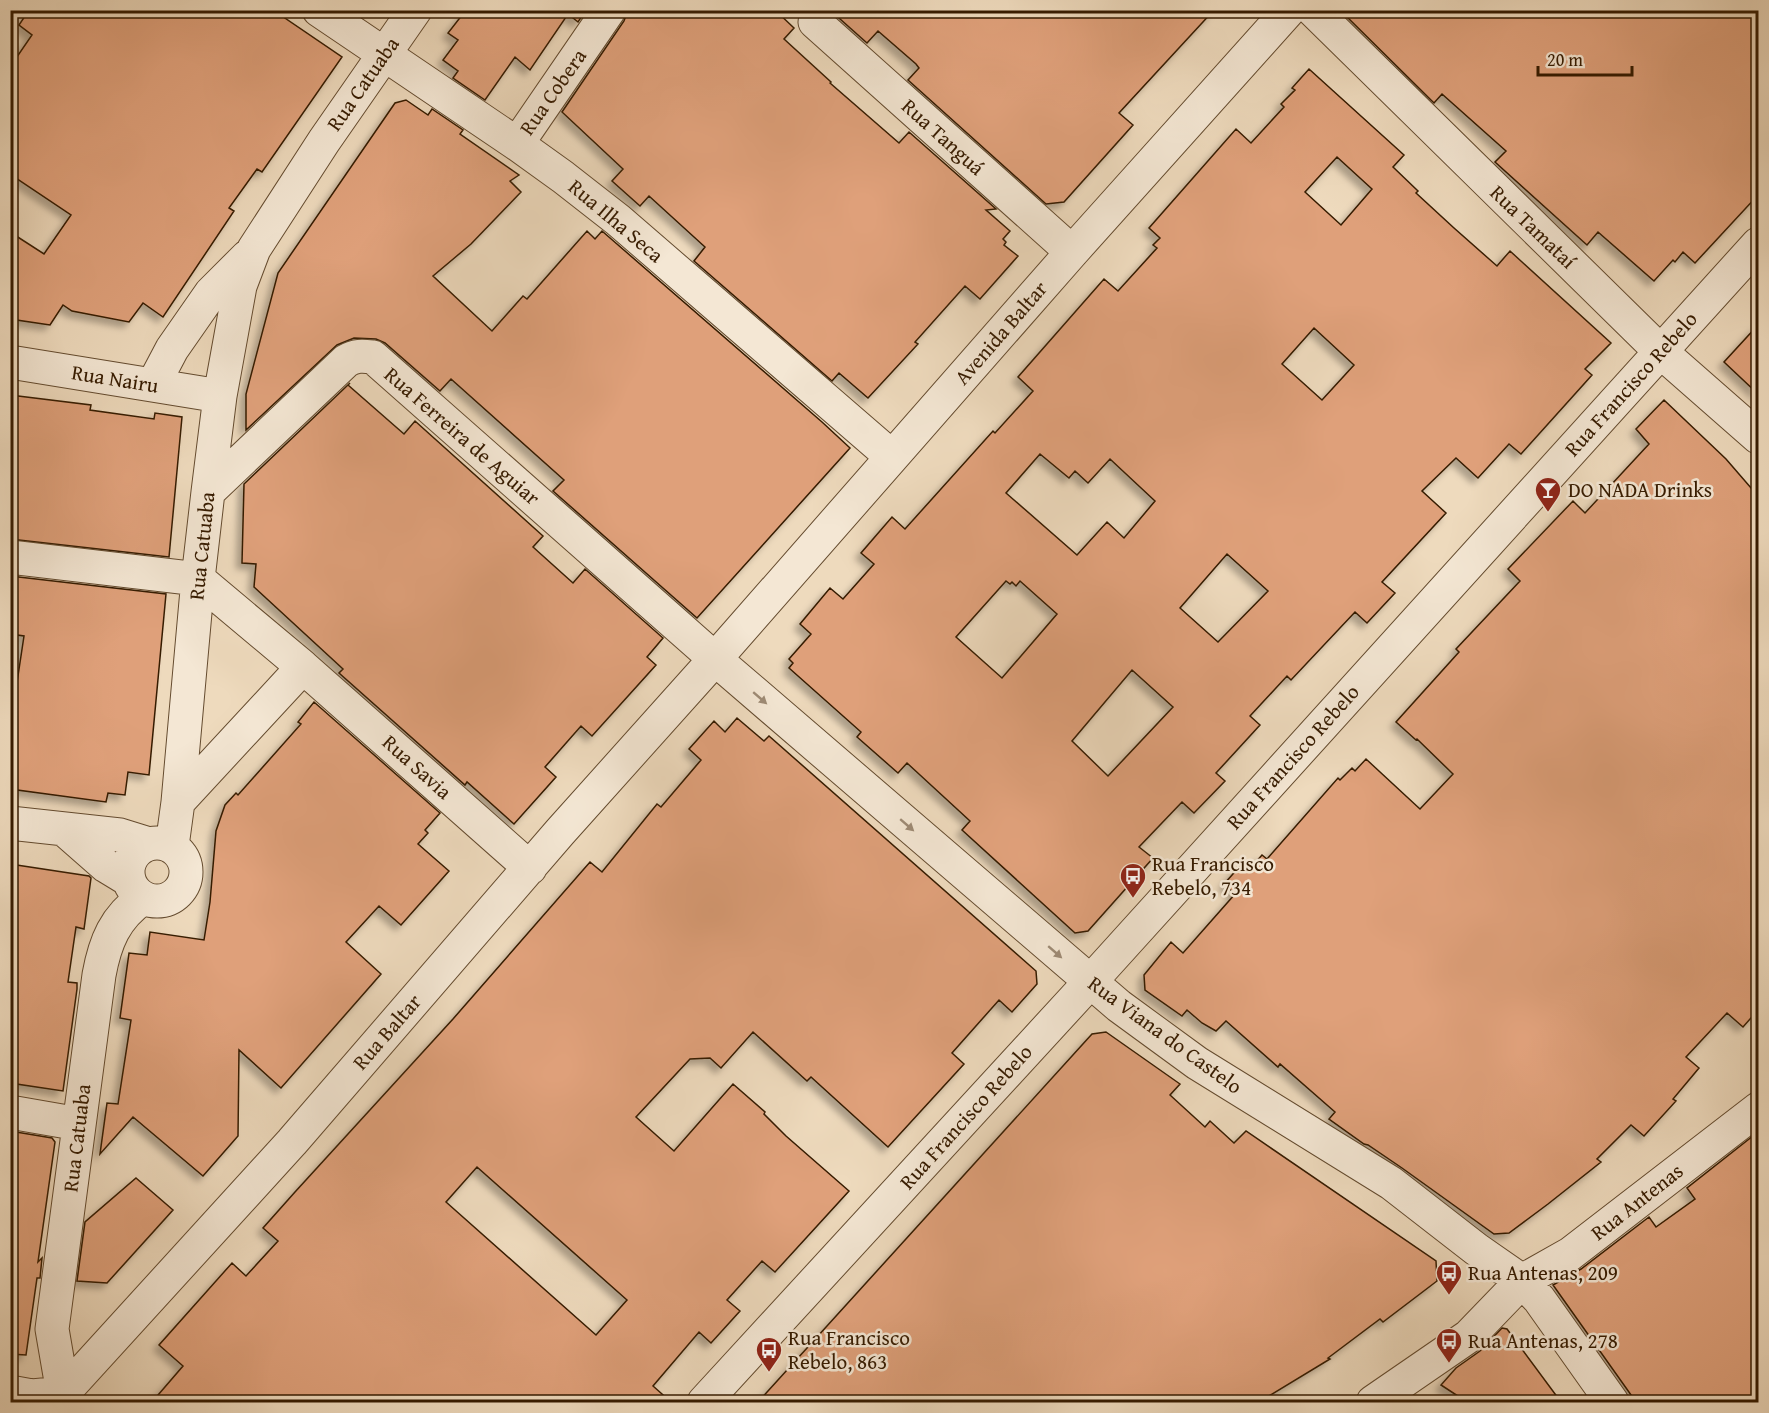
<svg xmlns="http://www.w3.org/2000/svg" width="1769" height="1413" font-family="'Gentium Book Plus',serif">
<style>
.building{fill:#dfa07a;stroke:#361b00;stroke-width:1.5;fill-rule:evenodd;filter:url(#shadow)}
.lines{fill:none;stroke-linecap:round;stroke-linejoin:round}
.minor-casing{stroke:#644b2f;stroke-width:35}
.minor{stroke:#f4e7d4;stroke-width:33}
.oneway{fill:#9e8b75}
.labels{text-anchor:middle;stroke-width:5;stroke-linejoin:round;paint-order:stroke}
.street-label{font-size:21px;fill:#361b00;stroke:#f4e7d4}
.poi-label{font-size:21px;fill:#361b00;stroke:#f4e7d4;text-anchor:start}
</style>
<defs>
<filter id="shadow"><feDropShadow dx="-5.5" dy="5.5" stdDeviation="3" flood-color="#0004"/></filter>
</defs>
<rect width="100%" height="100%" fill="#eedabd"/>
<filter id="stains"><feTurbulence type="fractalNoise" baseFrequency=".00333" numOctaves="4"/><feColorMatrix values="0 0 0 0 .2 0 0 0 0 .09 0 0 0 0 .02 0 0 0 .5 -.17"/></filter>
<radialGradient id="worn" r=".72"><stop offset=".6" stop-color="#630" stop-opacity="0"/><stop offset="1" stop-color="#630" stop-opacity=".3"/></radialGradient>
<path class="building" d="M29,10H273L342,57L262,172L257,169L229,208L234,211L163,317L143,303L129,322L72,311L63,305L50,325L10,319V232L44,254L71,215L10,174V67L32,35L19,25Z
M466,10H586L578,22L568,14L530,70L515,57L485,100L453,78L458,71L443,60L458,40L448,33Z
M628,10H775L794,28L784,39L831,82L830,83L899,143L909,132L996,209L986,210L1010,231L1003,239L1006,242L1004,245L1018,256L980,299L965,286L915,342L918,344L868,398L839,373L832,381L694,261L705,247L649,196L640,206L612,181L623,169L562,112L624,21Z
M830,10H1214L1119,113L1133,125L1064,202L1046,204L908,80L919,68L916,64L878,31L867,43Z
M1340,10H1758V195L1695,263L1683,252L1675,262L1673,260L1654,281L1598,232L1587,245L1495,162L1506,151L1442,94L1434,103Z
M1309,69L1404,155L1393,167L1418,191L1416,193L1454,228L1497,266L1510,251L1611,343L1585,369L1592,375L1521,454L1509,444L1478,478L1456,458L1422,491L1446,513L1382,582L1395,593L1367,623L1355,612L1291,680L1287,676L1250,716L1260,725L1216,773L1225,781L1194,813L1182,802L1139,847L1153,858L1088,931L1075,933L962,830L970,821L907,763L898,773L857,737L861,732L789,668L793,663L789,659L811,634L800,624L830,588L843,599L874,564L861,553L892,517L905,529L993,431L995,433L1033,391L1018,377L1104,279L1118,291L1157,248L1153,245L1160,238L1149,228L1236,129L1251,143L1284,107L1281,104L1295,90L1292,88ZM1337,157L1372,189L1341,225L1305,192ZM1314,328L1354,365L1322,400L1282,364ZM1040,454L1069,478L1075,471L1088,483L1110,459L1155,501L1124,538L1107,522L1077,555L1006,493ZM1227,554L1268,591L1218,642L1180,608ZM1006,581L1010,584L1012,582L1016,586L1020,581L1057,614L1002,678L956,637ZM1132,670L1173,707L1108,776L1072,741Z
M406,100L428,115L432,109L463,130L460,134L519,175L510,181L521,192L471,244L433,276L492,331L523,296L527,299L587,231L595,239L602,231L822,422L850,448L697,618L553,491L564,480L451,379L440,391L385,343L376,339L354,338L337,345L246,430V394L278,273L395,103Z
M1758,325V394L1724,362Z
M350,383L348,385L404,434L415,421L543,536L533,547L573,583L585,569L663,638L647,657L656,665L592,736L581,726L545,767L556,777L514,824L467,782L465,785L339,673L343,669L254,587L256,564L242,563L244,484Z
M10,395L91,405L90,410L154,419L155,413L182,417L169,557L10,539Z
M1664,400L1726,459L1758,496V1010L1743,1027L1727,1013L1686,1057L1699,1068L1673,1099L1676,1101L1644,1136L1631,1125L1597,1159L1601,1162L1548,1204L1509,1233L1494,1234L1402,1168L1368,1145L1364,1144L1329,1119L1335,1112L1280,1064L1278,1067L1226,1021L1216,1031L1202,1023L1187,1010L1182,1016L1145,990L1144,975L1171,942L1183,953L1235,894L1224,884L1241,865L1248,871L1262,855L1267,859L1338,778L1340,780L1352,768L1355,771L1366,759L1420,809L1453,774L1417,739L1416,740L1396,722L1459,652L1456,649L1520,581L1508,569L1573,501L1585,513L1649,444L1636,429Z
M10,576L166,594L149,775L128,772L125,795L108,793L106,802L10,789V729L24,636L10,634Z
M314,702L440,813L425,830L428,833L418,844L449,871L401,925L379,906L346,942L381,974L281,1088L239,1050L238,1136L203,1176L133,1117L100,1154L107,1103L118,1104L131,1020L120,1018L129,953L147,955L150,932L204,940L210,902L216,831L225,805L236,793L238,795L301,724L298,722Z
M737,718L764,741L769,736L1036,971L1037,984L1012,1012L999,1000L952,1053L964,1064L888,1147L811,1077L807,1081L753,1032L721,1068L710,1058L690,1059L636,1117L674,1151L733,1084L765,1112L764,1114L786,1136L849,1191L775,1272L762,1261L727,1300L740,1311L711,1343L699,1332L653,1386L671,1402H152L183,1366L159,1345L232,1263L246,1276L278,1241L263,1228L295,1192L453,1019L590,862L602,872L657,804L661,807L701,760L689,749L714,721L725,732ZM477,1167L627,1300L596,1335L446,1202Z
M10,864L89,876L91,878L84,929L76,927L68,982L77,983V989L63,1091L10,1083V940L14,915H10Z
M1106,1032L1180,1084L1170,1095L1205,1127L1210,1121L1234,1143L1246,1131L1436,1261L1437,1281L1383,1322L1380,1319L1328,1358L1330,1359L1259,1402H758L1092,1034Z
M10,1131L52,1138L55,1142L38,1262L42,1258L40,1278H37L26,1355L10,1354Z
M1758,1132V1402H1636L1553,1285L1581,1269L1649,1217L1656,1227L1695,1199L1687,1188Z
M136,1178L173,1210L107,1283L77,1281L85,1222Z
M1502,1328L1507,1329L1561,1402H1467L1441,1385L1456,1368L1480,1351Z"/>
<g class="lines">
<g class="minor-casing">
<path id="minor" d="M319,10L517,144L563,177L618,220L892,457
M1313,10L1660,351L1758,437
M815,22L1072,252
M517,144L609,10
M10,362L220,396
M153,385L172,349L211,293L247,257
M208,492L346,361C356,355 363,356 373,357L715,659L1119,1006L1197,1063L1391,1183L1476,1249L1522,1281L1539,1299L1612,1402
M10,557L198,579L303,667L530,868
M178,802L303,667
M10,823L120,835L149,844
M65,830L106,866L129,880
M128 872a29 29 0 1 1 58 0a29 29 0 1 1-58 0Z
M172,846L178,802L198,579L208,492L220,396L240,286L254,249L324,141L415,10
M10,1112L79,1124
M10,1392L32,1396L63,1393
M63,1393L52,1329L99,975C105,942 115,917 143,898
M55,1402L292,1142L560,832L715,659L1072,252L1289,10
M704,1402L1090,982L1758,244
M1373,1402L1469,1336L1522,1281L1570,1254L1758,1109"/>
</g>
<use href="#minor" class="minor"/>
</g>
<defs><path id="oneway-solid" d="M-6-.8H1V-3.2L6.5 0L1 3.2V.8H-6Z" transform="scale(1.5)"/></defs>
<g class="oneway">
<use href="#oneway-solid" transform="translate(760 698) rotate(41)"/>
<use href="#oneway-solid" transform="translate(907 825) rotate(41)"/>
<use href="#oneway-solid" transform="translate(1055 952) rotate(41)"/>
</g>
<defs>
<g id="bar-pin" transform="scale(1.35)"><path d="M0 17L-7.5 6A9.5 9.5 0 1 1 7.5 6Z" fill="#8f2418" stroke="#f4e7d4"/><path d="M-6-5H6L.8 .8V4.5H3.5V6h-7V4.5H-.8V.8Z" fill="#fff"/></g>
<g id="bus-pin" transform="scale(1.35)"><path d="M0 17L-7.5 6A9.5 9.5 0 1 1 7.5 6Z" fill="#8f2418" stroke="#f4e7d4"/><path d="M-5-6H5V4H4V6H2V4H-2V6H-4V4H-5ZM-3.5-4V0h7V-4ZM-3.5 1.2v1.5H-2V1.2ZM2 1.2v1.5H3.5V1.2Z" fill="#fff"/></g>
</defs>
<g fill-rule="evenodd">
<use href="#bar-pin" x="1548" y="490"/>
<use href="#bus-pin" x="1133" y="876"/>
<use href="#bus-pin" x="1449" y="1273"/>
<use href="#bus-pin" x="1449" y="1341"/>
<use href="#bus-pin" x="769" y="1350"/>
</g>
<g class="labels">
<g class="street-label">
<text transform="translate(363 84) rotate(-55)" y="7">Rua Catuaba</text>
<text transform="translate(553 92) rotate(-55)" y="7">Rua Cobera</text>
<text transform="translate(943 137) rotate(42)" y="7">Rua Tanguá</text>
<text transform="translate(616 221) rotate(40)" y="7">Rua Ilha Seca</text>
<text transform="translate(1533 227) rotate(44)" y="7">Rua Tamataí</text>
<text transform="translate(1001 333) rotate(-49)" y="7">Avenida Baltar</text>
<text transform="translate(115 379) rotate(9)" y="7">Rua Nairu</text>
<text transform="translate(1631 384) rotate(-48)" y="7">Rua Francisco Rebelo</text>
<text transform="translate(462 436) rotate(41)" y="7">Rua Ferreira de Aguiar</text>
<text transform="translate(202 546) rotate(-84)" y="7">Rua Catuaba</text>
<text transform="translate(1293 757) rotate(-48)" y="7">Rua Francisco Rebelo</text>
<text transform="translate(417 767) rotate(42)" y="7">Rua Savia</text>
<text transform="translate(387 1032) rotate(-49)" y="7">Rua Baltar</text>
<text transform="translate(1165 1035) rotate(36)" y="7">Rua Viana do Castelo</text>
<text transform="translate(966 1117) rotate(-48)" y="7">Rua Francisco Rebelo</text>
<text transform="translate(77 1138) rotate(-83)" y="7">Rua Catuaba</text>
<text transform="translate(1637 1202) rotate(-38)" y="7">Rua Antenas</text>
</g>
<g class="poi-label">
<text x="1568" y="497">DO NADA Drinks</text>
<text x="1152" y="871">Rua Francisco<tspan x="1152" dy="24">Rebelo, 734</tspan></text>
<text x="1468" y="1280">Rua Antenas, 209</text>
<text x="788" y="1345">Rua Francisco<tspan x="788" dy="24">Rebelo, 863</tspan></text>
<text x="1468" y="1348">Rua Antenas, 278</text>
</g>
</g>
<rect width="1769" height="1413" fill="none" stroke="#eedabd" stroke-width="36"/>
<rect x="12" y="12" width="1745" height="1389" fill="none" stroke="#361b00" stroke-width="3"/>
<rect x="18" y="18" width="1733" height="1377" fill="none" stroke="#361b00" stroke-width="1.5"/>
<path d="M1538 66v9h94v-9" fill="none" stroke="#361b00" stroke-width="3"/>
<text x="1547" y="66" font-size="18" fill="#361b00" stroke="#f4e7d4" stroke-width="4.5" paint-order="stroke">20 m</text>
<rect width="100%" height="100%" filter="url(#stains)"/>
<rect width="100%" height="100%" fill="url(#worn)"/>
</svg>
